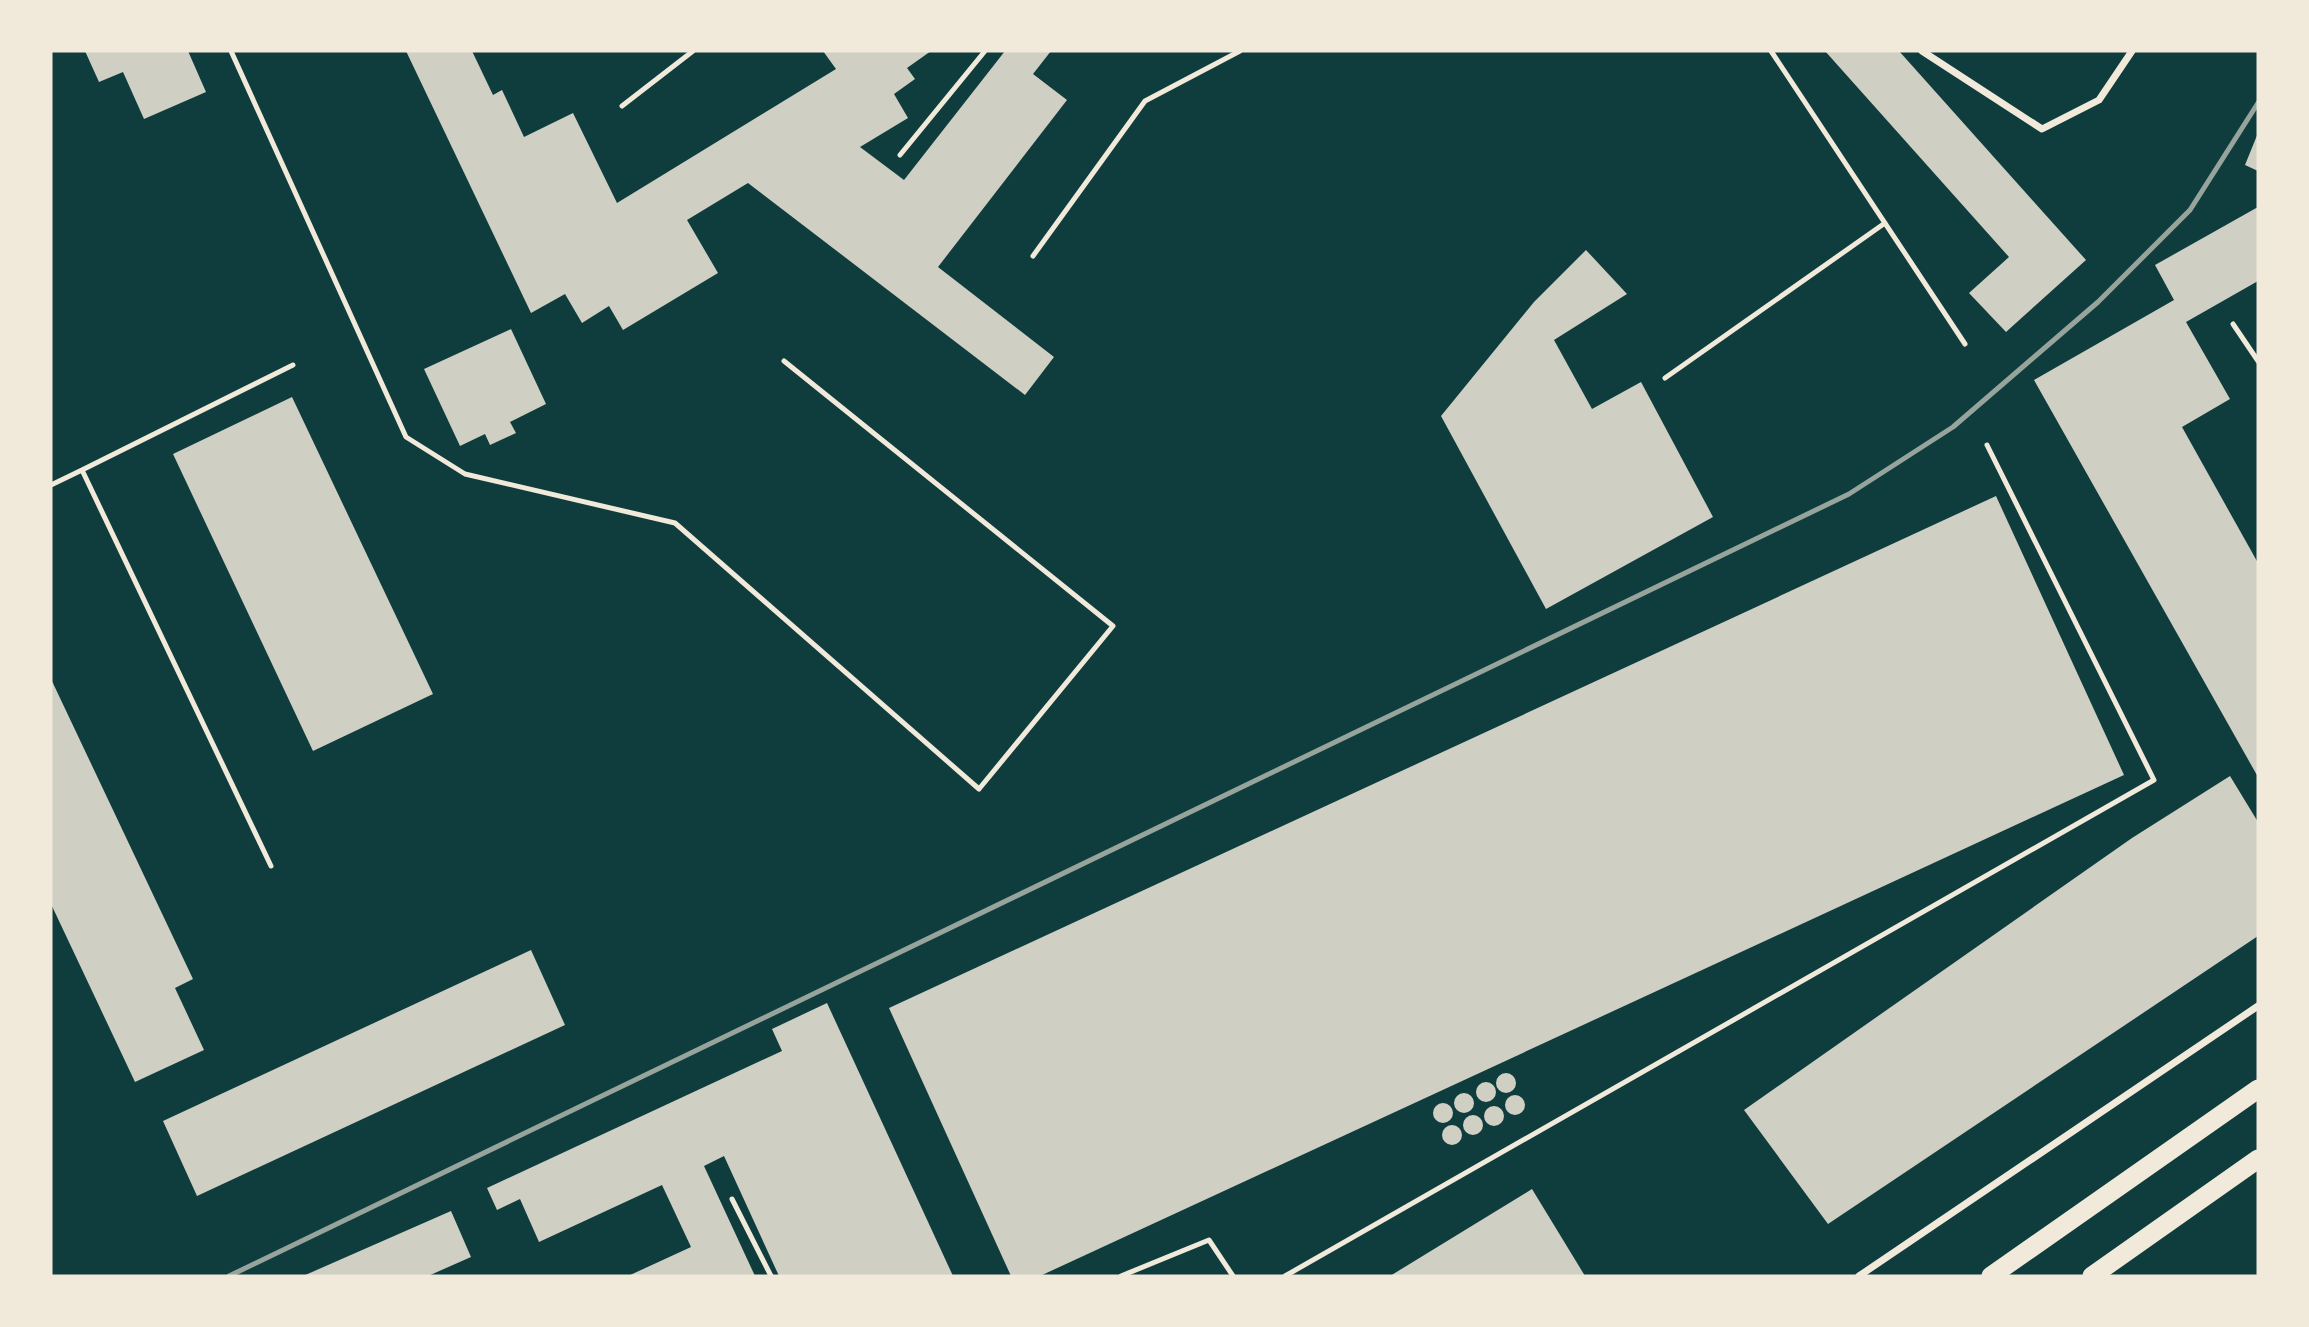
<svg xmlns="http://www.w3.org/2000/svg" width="2309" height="1327" font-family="Arial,sans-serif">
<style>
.building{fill:#cfcfc3}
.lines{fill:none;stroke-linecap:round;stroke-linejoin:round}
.service{stroke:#f1e9da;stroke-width:5}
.minor{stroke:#f1e9da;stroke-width:7}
.trunk{stroke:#f1e9da;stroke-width:19}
.rail{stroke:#97a49c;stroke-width:5}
</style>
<rect width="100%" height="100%" fill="#0f3d3e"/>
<path class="building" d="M85,51H188L206,92L144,119L123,72L99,82Z
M406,51H472L493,95L502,90L524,137L573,113L617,203L836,69L823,51H931L907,68L915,79L894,94L908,118L860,147L904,180L1005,51H1051L1033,74L1067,100L938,267L1054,357L1025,395L748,183L687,220L718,273L623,330L609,306L582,323L565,294L531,313Z
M1825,51H1899L2086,260L2006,332L1969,293L2009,257Z
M2258,133V171L2245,165Z
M2258,207V281L2186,322L2230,399L2182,427L2258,563V777L2034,380L2174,300L2155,265Z
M1586,250L1627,294L1554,340L1592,409L1641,382L1713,517L1546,609L1441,416L1534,302Z
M511,329L546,404L510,422L516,433L490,445L485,434L460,446L424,369Z
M292,397L433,694L313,751L173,454Z
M1996,496L2124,775L1040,1276H1011L889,1008Z
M51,679L193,979L175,988L204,1050L135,1082L51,904Z
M2230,776L2258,822V936L1828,1224L1744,1110L2132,838Z
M531,950L565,1025L197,1196L163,1121Z
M827,1003L953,1276H779L724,1156L704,1166L755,1276H628L691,1247L662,1185L539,1242L520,1199L497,1210L487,1188L782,1051L772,1029Z
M1496 1083a10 10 0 1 1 20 0a10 10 0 1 1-20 0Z
M1476 1092a10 10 0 1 1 20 0a10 10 0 1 1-20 0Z
M1454 1103a10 10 0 1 1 20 0a10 10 0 1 1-20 0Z
M1505 1105a10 10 0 1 1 20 0a10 10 0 1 1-20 0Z
M1433 1113a10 10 0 1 1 20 0a10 10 0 1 1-20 0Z
M1484 1116a10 10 0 1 1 20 0a10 10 0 1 1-20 0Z
M1463 1125a10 10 0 1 1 20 0a10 10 0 1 1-20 0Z
M1442 1135a10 10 0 1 1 20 0a10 10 0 1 1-20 0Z
M1532,1189L1585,1276H1390Z
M451,1211L471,1257L428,1276H303Z"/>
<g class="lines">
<path class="service" d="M231,51L406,437L465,474L675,523L979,789L1113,626L784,361
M1771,51L1965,344
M622,106L693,51
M900,155L985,51
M1033,256L1145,101L1240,51
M2233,324L2258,361
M1665,378L1885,223
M82,470L293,365
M51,485L82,470L271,866
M732,1199L771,1276
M1121,1276L1209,1240L1233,1276
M1285,1276L2154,780L1987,445"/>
<path class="minor" d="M1922,51L2042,129L2099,100L2132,51
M1859,1276L2258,1006"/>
<path class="trunk" d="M1991,1276L2258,1089
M2092,1276L2258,1159"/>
<path class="rail" d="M229,1276L1849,494L1953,427L2098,302L2190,210L2258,103"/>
</g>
<rect width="2309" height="1327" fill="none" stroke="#f1e9da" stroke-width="105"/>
</svg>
